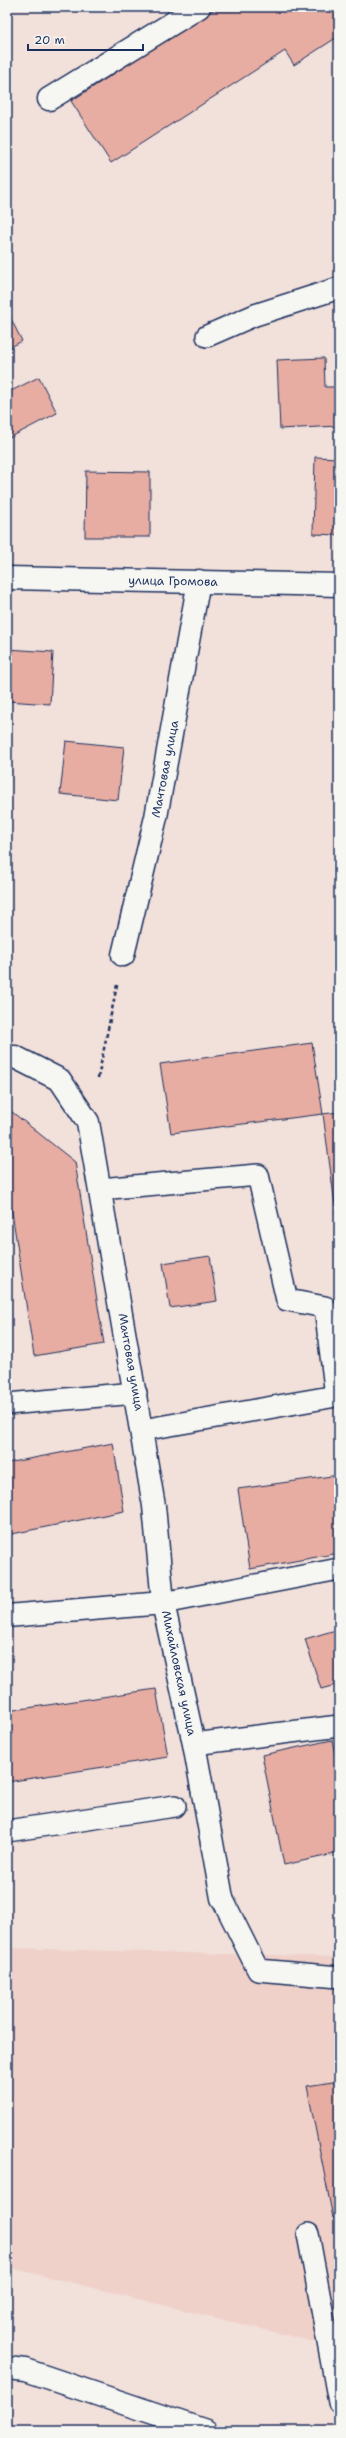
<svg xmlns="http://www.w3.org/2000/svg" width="346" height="2438" font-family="'Shantell Sans',sans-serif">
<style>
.built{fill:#efd1c9}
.building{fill:#e7ada2;stroke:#1b2f5e}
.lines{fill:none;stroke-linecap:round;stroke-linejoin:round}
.lane-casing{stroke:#1b2f5e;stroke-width:24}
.street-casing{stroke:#1b2f5e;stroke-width:25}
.secondary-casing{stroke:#1b2f5e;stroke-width:25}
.path{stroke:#1b2f5e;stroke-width:2.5;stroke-dasharray:4 3;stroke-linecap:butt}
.lane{stroke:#f6f6f2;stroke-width:21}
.street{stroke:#f6f6f2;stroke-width:22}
.secondary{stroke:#f6f6f2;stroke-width:22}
.labels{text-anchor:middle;stroke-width:3.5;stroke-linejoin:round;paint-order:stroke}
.street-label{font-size:12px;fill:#1b2f5e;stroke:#f6f6f2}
</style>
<rect width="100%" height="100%" fill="#f2e0da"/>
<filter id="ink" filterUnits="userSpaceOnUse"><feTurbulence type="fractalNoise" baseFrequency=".025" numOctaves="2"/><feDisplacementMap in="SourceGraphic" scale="8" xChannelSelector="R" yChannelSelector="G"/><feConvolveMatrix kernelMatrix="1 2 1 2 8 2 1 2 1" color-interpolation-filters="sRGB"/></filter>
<g filter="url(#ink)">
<path class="built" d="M7,1948L339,1957V2348L7,2267Z"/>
<path class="building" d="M218,7H339V36L294,65L285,51L111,163L71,101Z
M7,311L22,341L7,349Z
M324,358L325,387H339V426L280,429L277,360Z
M39,377L57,413L9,438L7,393Z
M315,457L339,458V535L313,534Z
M86,471L150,472V537H85Z
M7,649L53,652L50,704L7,701Z
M66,741L124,747L118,800L60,794Z
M312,1043L323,1114L171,1133L160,1064Z
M7,1108L75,1162L104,1344L34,1356L10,1199L7,1197Z
M339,1112V1235L323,1114Z
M210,1256L217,1301L170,1308L163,1263Z
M113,1443L124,1511L7,1535V1463Z
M339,1475V1553L250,1569L238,1489Z
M339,1629V1684L321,1689L305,1639Z
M156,1689L168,1757L7,1782V1711Z
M332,1740L339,1773V1853L284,1865L262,1755Z
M339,2081V2217L333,2218L307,2086Z"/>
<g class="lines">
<g class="lane-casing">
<path id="lane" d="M207,336L255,315L339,288
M100,1189L258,1175L287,1300L325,1307L336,1396L142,1430
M7,1404L136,1393
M163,1603L339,1569
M194,1744L339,1726
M7,1831L175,1806
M222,1898L258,1970L339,1977
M308,2234L339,2402"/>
</g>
<g class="street-casing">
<path id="street" d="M49,99L199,7
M123,955L156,817L199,581
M7,1057H15L60,1080L88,1122L154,1506L163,1603
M7,1616L163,1603L194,1744L222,1898
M7,2368L25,2370L206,2431"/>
</g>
<g class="secondary-casing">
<path id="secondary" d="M7,578L339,585"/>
</g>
<path class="path" d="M98,1078L117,985"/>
<use href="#lane" class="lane"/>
<use href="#street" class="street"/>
<use href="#secondary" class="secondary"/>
</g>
</g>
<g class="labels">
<g class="street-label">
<text transform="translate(173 581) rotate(1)" y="4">улица Громова</text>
<text transform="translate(165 769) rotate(-79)" y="4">Мачтовая улица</text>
<text transform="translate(131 1362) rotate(80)" y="4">Мачтовая улица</text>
<text transform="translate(179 1673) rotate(78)" y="4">Михайловская улица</text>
</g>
</g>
<rect width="346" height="2438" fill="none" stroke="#f6f6f2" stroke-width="24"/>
<rect x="12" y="12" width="322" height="2414" fill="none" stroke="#1b2f5e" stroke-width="1.5" filter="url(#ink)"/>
<path d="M28 44v6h115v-6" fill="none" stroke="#1b2f5e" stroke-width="2"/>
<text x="34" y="44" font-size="12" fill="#1b2f5e" stroke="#f6f6f2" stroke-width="3" paint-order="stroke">20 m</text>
</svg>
